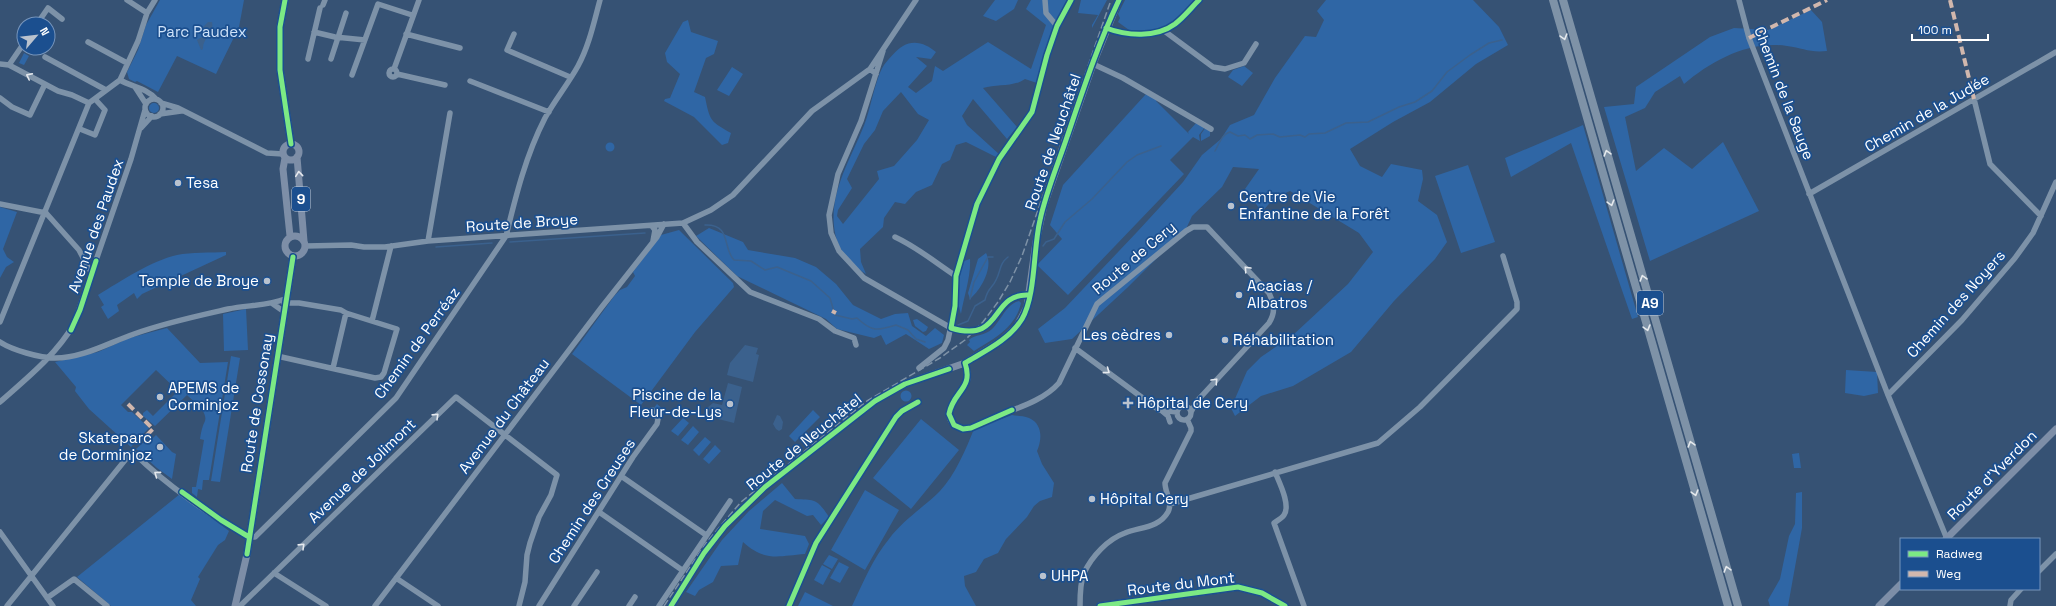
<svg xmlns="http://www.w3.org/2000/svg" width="2056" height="606" font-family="'Space Grotesk',sans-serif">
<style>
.green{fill:#2f66a5;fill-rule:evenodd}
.water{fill:#3b618d}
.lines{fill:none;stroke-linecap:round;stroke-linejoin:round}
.stream{stroke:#3b618d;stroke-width:1.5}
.minor{stroke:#7d92a8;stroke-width:5.5}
.major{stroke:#7d8ea7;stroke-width:7}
.highway{stroke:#7e92a7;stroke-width:8}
.rail{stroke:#7e92a7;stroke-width:1.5;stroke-dasharray:7 3;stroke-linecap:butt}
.quiet{stroke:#d1b7ad;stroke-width:4;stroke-dasharray:8 4;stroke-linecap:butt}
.cycleway-casing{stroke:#1b4f8f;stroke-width:8}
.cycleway{stroke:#7ce984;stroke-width:5}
.oneway{stroke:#e5e9ed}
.oneway2{stroke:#e5e9ee}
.oneway3{stroke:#e5e8ed}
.poi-dot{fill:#b9c2ce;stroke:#1b4f8f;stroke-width:1.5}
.labels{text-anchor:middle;stroke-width:3.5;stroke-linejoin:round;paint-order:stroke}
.shield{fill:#1b4f8f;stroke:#bbcadd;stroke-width:1}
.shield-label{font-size:14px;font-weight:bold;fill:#fff}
.park-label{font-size:15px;fill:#cfe3fa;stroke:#1b4f8f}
.street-label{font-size:15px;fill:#fff;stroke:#1b4f8f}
.poi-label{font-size:15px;fill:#fff;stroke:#1b4f8f;text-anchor:start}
</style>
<rect width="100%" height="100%" fill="#365274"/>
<path class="green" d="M160,0H244L239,27L216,74L177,56L158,92L137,81L135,82L129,79L127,72L138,50L146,25Z
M995,0H1018L1014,9L996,21L983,16Z
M1031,0H1069L1054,26L1037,83L1025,79C1014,87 997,84 983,88L1017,127L1007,139L973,99L962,116L967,125L1000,155L998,158L966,142L956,145L950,160L942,164L932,185L916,192L905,204L895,202L884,218L883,227L860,249L861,262L866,274C848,263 836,248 834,226C830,188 854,154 866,120C871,106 876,77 884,65C888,60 897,49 903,46C914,39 927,44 936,52L931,59L916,57L927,66L908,87L916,93L932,81L935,66L943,71L988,42L1031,69L1046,25L1026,9ZM901,92L918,114L929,120L917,140L894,166L877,171L879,179L843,224L837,216L838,210L852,188L847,179L864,144L875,130L883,111Z
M1081,0H1107L1092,28V25L1098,15L1078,13Z
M1125,0H1194L1193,3L1168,26L1152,31L1129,30L1118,22L1120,18L1118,14Z
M1326,0H1473L1499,27L1508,45L1476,64L1430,102L1393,122L1350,149L1360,166L1382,177L1391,164L1422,170L1423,179L1418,201L1437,215L1447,242L1435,259L1394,301L1351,352L1293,386L1261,396L1235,416L1231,408L1247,371L1261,357L1293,335L1348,284L1373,252L1359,233L1290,191L1274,198L1262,212L1245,189L1259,169L1233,167L1222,187L1192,216L1186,229L1127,288L1072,339L1045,343L1038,329L1065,308L1137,232L1183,182L1202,155L1221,139L1230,125L1254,115L1275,78L1305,36L1316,37L1324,20L1317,11Z
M1811,10L1822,22L1827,51C1810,53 1803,48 1787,46C1750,40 1712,60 1684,84L1680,76L1655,92L1645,108L1625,117L1636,171L1664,148L1692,169L1723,142L1759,211L1650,261L1604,107L1634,104L1636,87L1710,37L1734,28L1768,30Z
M688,20L691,32L718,41L714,54L706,58L694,92L705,97C710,121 710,121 731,133L728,143L722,145L694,117L664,101L665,99L670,98L680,74L667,62L665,53L683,22Z
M24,53L29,56L24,65L19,63Z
M1244,66L1253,73L1242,86L1228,77L1233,70Z
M732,67L743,74L729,96L717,90Z
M1146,94L1156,99V101L1189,134L1188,132L1197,122L1205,127L1199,135L1200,141L1193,137L1170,160L1184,174L1068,295L1037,265L1062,239L1050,225L1063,185Z
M149 108a5 5 0 1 1 10 0a5 5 0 1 1-10 0Z
M1583,125L1638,317L1632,319L1571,143L1511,177L1505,158Z
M1206,127L1210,130V136L1201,141V134Z
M605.5 147a4.5 4.5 0 1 1 9 0a4.5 4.5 0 1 1-9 0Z
M1468,165L1495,242L1461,253L1435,176Z
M0,207L17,212L3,249L7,257L14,262L6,267L0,278Z
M709,228L743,242L748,250L795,258L816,267L836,284L853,305L881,319L895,314L908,313L912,326L926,336L935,328L944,335L942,343L929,349L906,334L886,345L881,335L874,338L837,329L826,319L737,276L696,236Z
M679,230L733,283L734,287L695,332L641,405L572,354L615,295L620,290L627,287L635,276L633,272L661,235Z
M226,252V255L142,294L137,299L134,293L117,305L119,311L108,319L101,307L104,305L98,295C121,281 151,261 177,255C191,252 211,253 226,252Z
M986,253C994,267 981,290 970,299L968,293L978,259Z
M970,259C971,277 964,296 961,314C955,296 958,279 964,261Z
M1019,301L1021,303C1016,327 994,339 974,351L967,345L970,342L969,340C975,334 985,336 992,329C1001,321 1006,304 1019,301Z
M246,309L248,350L224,351L223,314Z
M917,319L928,327L926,331L923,332L915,326L913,320Z
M167,328L200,363L228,362L209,480H203L202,490L198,489L197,497L192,493V487H196L204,440L200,439C201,432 202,427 205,421C208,411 193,401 187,395L155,426L143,416V413L147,410L153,416L178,391L156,370L121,405L128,412H132L149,428L131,447L89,409L75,391L76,387L55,362L98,352L129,338Z
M231,356L240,358L220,482L211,481Z
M1846,370L1877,372L1878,393L1864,396L1845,393Z
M900.5 396a5.5 5.5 0 1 1 11 0a5.5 5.5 0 1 1-11 0Z
M657,404L666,412V413L658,415L653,410L656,409H653Z
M813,410L820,417L795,442L789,436Z
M1012,415C1017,416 1024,416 1029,418C1043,424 1042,440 1037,451L1042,464L1054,483L1052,497L1040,501L1034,506L1027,517L1006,539L998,553L984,559L976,572L964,576L965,586L976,606H852C863,583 873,558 889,539C903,520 924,507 940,491C955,475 966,449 974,429Z
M683,418L689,423L678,436L671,431Z
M921,419L959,450L911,509L873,478Z
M693,426L699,432L688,445L681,440Z
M156,435L172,452L176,454L172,479L157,468L136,449L145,441L148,443Z
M705,437L711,442L699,456L693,450Z
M715,445L721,451L709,464L703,459Z
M1799,453L1801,468H1794L1792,454Z
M782,483L795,499C816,500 817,499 829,517L821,525L813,515L807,516L775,500L763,511L760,529L805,536L809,544L805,554C778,556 765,562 743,542L738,565L721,566L713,582L699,590L695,596L686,592L722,540L749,511Z
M865,490L899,510L865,570L831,550Z
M1802,492V528L1788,606H1770L1768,600L1780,579L1789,536L1795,524L1796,493Z
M180,494L229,531L225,540L218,545L198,577L200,579L191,600L196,606H111L77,577Z
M829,555L838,559L832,569L823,564Z
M839,562L849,567L840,583L830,578Z
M822,565L831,570L823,585L814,580Z
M805,592L833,606H798Z"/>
<path class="water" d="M208,22H212C215,32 202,39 203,49L201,50L197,40L202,37V28Z
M745,345L758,348L756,354L759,355L753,382L727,375L730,363Z
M728,383L742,387L734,423L718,419L719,413L715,416L707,408L713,403L722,405Z
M777,415L780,416L783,422L782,429L779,431L776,429L773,424Z"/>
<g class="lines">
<path class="stream" d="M1215,151C1219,144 1222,134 1230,132L1238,136L1245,135L1250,139L1257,135L1273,134L1280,137L1300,135L1305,137L1309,134L1325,133L1346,123L1368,122L1399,107L1415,102L1432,91L1447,72L1470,55L1489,43L1502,40
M705,225C732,224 722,248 734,260L751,261L765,270L777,267L811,281L830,298L835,315L852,319L857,318C872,332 877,331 896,325L908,330L916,339L925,342
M510,242L645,233
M1043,246L1046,242L1054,239L1065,222L1092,199L1127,162L1137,155L1161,146
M436,247L492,243
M970,299L974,282L988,257H993
M958,325L968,321L975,306L985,300C988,287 992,289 996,280C1001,271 999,264 1008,257"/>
<path class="minor" d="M127,0L147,13
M1045,0L1046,13L1057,26
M1739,0L1749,38L1888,395L1947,539
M323,5L325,0
M37,24L48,8L62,19
M1106,28C1127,36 1156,38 1175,24C1184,17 1191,8 1199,0
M1163,30L1213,67L1225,69L1244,63L1256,44
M314,32L335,37L365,40
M406,34L460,48
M514,34L507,50L570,77
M88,42L127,63
M883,51L861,121L838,174L829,215L831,233L839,251L864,278L951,328C1004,344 989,293 1029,295
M45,57L106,90
M308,59L320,8
M331,59L346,13
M0,64L9,65L58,91L72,95L89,103
M1093,64L1123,78L1211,129
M9,65L24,43
M389 73a4 4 0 1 1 8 0a4 4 0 1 1-8 0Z
M394,69L419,0
M870,69L916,0
M397,74L445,85
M352,75L378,4L412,15
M120,80L138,41L147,13L155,0
M120,80C132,87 147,88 156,99
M470,81L549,112
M135,87L146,104
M0,98L12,107L30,115L45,84
M1974,99L1990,164L2041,216
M145 108a9 9 0 1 1 18 0a9 9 0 1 1-18 0Z
M161,103L178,108L267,153L283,154
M160,114L181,111
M141,128L152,116
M80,129L95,135L105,110L95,99
M1809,194L2056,52
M0,204L46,213
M46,213L79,250L89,269L93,271
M683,223L697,242L750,292L819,319L835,331L854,338L856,345
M652,226L655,230L653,241
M895,237C917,247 936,263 956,276
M428,241L450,113
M306,246L351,245L364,247H385L428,241L683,223L711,210L733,195L812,111L870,69L876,74
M273,304L283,311
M372,321L391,246
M0,322L89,103L120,80
M0,342C12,350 40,358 55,358C83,358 108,343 134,334C164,323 197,316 228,309C247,305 267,306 285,299
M1075,348L1159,410L1177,412
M277,356L375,378L381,377L384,373L397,329L346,313L341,310L299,303H284
M965,363C966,367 969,373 968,378C966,392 939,408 953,424C964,436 983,422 995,417C1017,408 1043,401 1059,383L1097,304L1186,231L1193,227H1207L1269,293C1274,304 1276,312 1269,323L1197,401L1191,412
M333,368L346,313
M919,368L944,348L948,340L955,306L956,276L977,204L999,159L1032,112L1047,55L1057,26L1071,0
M1888,395L1962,320L2015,258L2033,233L2056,182
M0,402C27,378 56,355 74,324L131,159L145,110
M1177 413a7 7 0 1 1 14 0a7 7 0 1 1-14 0Z
M1162,411L1168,416L1170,422
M1275,472C1279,482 1291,505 1284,515C1282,518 1277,521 1274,523L1304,606
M621,476L706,535
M1170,504L1378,443L1420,407L1517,309V302L1503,256
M599,512L682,570
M0,532L53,606
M2039,571L2056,554
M274,573L326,606
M396,578L438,606
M47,598L74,579L107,606
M7,606L130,454H135C164,483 213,518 249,537H255L396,398L506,236C516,195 526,155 545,118C555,100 568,84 578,66C589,46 594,22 600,0
M240,606L456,397L557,475L551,495L539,517L530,543L527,555L525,582L519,606
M375,606L601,308L657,237L664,224
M539,606L633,457L657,424L658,419L652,410
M574,606L597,572
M629,606L635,597
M659,606L730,501
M789,606L816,543L896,417L902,411L918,402
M1080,606C1080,595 1080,583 1084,573C1092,556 1108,539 1125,533C1140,527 1159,528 1168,512C1173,502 1165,493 1165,483L1191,431V428L1187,419
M2010,606L2011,600L2021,589"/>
<path class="major" d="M285,0L280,27V70L291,144
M283 152a8 8 0 1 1 16 0a8 8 0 1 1-16 0Z
M297,157L304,241
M285,158L283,169L290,236
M285 246a10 10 0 1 1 20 0a10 10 0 1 1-20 0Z
M1946,539L2056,429
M235,606L247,554L293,257
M671,606L704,553L725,526L765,487L875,401L905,384L965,363L1001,341L1017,326L1027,307L1036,242L1044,205L1093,64L1119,0
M1100,606L1238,587L1262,593L1285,606
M1879,606L1901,584"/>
<path class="highway" d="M1553,0L1728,606
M1563,0L1738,606"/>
<path class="rail" d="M664,606L706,543L741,502L867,401L940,358L965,340L983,322L998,302L1010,282L1022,256L1111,0"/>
<path class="quiet" d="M1950,0L1974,99
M1749,38L1827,0
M832,311L836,313
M128,404L153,429L143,439"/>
<g class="cycleway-casing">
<path id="cycleway" d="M285,0L280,27V70L291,144
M1106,28C1127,36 1156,38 1175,24C1184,17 1191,8 1199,0
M1029,295C989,293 1004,344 951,328L955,306L956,276L977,204L999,159L1032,112L1047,55L1057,26L1071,0
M71,330L80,310L96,261
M1012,410L971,428L963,429L954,425L949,414C953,391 974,389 965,363C985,351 1009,340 1022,319C1036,295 1033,249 1040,220C1046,192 1058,164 1067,137C1083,90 1098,44 1119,0
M182,492L221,520L249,537
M247,554L293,257
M671,606L704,553L725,526L765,487L875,401L905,384L949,369
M789,606L816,543L896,417L902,411L918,402
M1100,606L1238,587L1262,593L1285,606"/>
</g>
<use href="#cycleway" class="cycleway"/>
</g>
<defs><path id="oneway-chevron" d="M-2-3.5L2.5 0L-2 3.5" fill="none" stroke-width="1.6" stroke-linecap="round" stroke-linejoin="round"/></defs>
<g class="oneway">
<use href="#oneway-chevron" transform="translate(1564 37) rotate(74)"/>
<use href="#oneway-chevron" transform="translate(1607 153) rotate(-106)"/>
<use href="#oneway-chevron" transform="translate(1611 203) rotate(74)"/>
<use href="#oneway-chevron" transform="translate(1643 278) rotate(-106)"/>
<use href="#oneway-chevron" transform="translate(1647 328) rotate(74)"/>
<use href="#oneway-chevron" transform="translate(1691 444) rotate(-106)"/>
<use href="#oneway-chevron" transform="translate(1695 493) rotate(74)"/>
<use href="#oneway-chevron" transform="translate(1727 569) rotate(-106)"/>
</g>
<g class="oneway2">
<use href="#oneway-chevron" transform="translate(29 76) rotate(-153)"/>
<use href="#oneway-chevron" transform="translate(1247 269) rotate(-133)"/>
<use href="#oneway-chevron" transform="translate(1107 371) rotate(36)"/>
<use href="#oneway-chevron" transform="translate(1215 381) rotate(-47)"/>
<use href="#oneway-chevron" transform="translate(436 416) rotate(-44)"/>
<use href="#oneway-chevron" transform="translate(157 474) rotate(-144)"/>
<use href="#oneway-chevron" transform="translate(302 546) rotate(-44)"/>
</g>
<use class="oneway3" href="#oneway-chevron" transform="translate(299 174) rotate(-96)"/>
<g class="poi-dot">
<circle cx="178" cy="183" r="4"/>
<circle cx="1231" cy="206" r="4"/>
<circle cx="267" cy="281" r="4"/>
<circle cx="1239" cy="295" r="4"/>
<circle cx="1169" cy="335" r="4"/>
<circle cx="1225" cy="340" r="4"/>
<circle cx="160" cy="397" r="4"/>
<path d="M1126 397h4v4h4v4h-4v4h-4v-4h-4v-4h4z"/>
<circle cx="730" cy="404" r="4"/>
<circle cx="160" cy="447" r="4"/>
<circle cx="1092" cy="499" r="4"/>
<circle cx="1043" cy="576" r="4"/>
</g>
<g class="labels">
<g class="shield">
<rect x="292" y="187" width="18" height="24" rx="3"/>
<rect x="1637" y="291" width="26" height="24" rx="3"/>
</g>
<g class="shield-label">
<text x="301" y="204">9</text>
<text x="1650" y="308">A9</text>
</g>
<g class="park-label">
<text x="202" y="37">Parc Paudex</text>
</g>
<g class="street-label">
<text transform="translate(1784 93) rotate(69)" y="5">Chemin de la Sauge</text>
<text transform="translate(1927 113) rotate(-30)" y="5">Chemin de la Judée</text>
<text transform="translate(1053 142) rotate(-71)" y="5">Route de Neuchâtel</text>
<text transform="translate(522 223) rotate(-4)" y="5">Route de Broye</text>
<text transform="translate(96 226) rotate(-71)" y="5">Avenue des Paudex</text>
<text transform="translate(1134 258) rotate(-40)" y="5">Route de Cery</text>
<text transform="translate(1956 304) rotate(-48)" y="5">Chemin des Noyers</text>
<text transform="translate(417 343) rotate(-54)" y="5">Chemin de Perréaz</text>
<text transform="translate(257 403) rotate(-81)" y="5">Route de Cossonay</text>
<text transform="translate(504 416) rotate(-53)" y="5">Avenue du Château</text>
<text transform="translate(804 442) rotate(-39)" y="5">Route de Neuchâtel</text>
<text transform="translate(362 471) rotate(-44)" y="5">Avenue de Jolimont</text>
<text transform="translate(1992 475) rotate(-45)" y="5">Route d'Yverdon</text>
<text transform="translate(592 501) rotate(-57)" y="5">Chemin des Creuses</text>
<text transform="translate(1181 584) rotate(-7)" y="5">Route du Mont</text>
</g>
<g class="poi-label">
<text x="186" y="188">Tesa</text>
<text x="1239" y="202">Centre de Vie<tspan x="1239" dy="17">Enfantine de la Forêt</tspan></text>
<text x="259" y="286" text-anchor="end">Temple de Broye</text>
<text x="1247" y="291">Acacias /<tspan x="1247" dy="17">Albatros</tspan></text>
<text x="1161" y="340" text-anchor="end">Les cèdres</text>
<text x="1233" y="345">Réhabilitation</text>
<text x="168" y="393">APEMS de<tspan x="168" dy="17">Corminjoz</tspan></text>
<text x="722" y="400" text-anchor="end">Piscine de la<tspan x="722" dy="17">Fleur-de-Lys</tspan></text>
<text x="1137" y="408">Hôpital de Cery</text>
<text x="152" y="443" text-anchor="end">Skateparc<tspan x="152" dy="17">de Corminjoz</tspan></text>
<text x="1100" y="504">Hôpital Cery</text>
<text x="1051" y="581">UHPA</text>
</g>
</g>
<rect x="1900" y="538" width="140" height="52" fill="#1b4f8f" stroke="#7695bc"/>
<rect x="1908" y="551" width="20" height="6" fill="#7ce984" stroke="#7695bc"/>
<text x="1936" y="558" font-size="12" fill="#ffffff">Radweg</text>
<rect x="1908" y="571" width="20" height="6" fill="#d1b7ad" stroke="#7695bc"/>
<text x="1936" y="578" font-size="12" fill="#ffffff">Weg</text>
<g transform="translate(36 36) rotate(62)"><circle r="19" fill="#1b4f8f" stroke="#7695bc"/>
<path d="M0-3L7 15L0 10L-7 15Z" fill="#b9c2ce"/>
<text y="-6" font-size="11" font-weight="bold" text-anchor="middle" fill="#ffffff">N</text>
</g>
<path d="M1912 34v6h76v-6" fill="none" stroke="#ffffff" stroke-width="2"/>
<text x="1918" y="34" font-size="12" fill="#ffffff" stroke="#1b4f8f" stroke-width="3" paint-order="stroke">100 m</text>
</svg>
